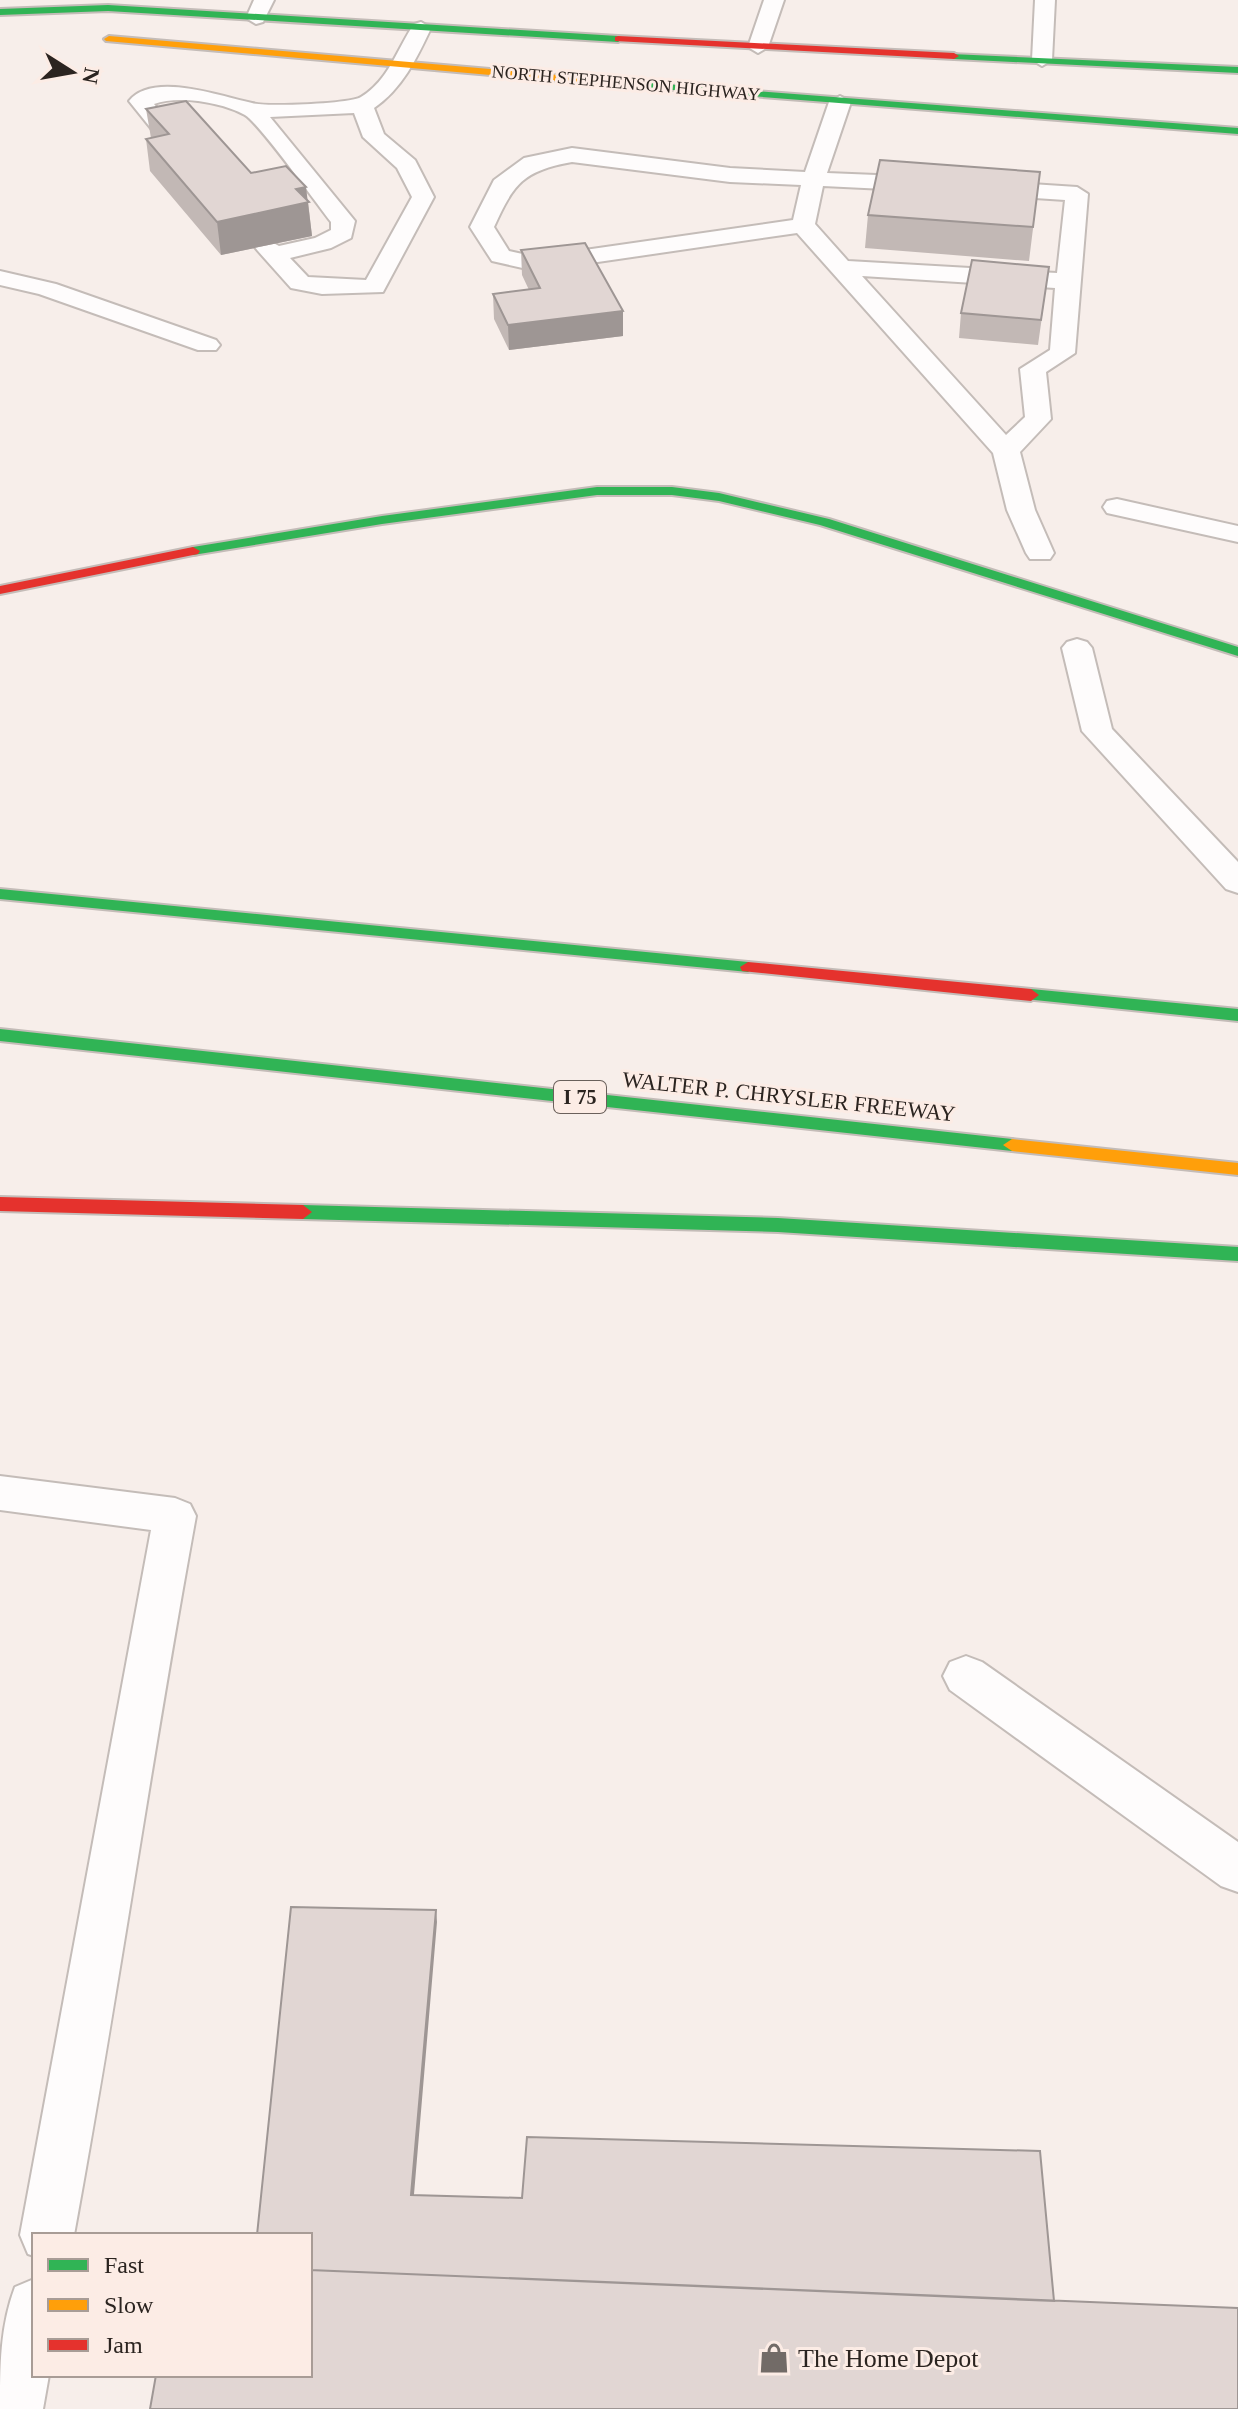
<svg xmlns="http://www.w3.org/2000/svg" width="1238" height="2409" font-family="'Times New Roman',serif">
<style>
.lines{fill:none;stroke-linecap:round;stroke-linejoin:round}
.lane-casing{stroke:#c4bcb8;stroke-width:4}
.fast-casing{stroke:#c4bcb8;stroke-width:4}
.slow-casing{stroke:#c4bcb8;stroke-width:4}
.jam-casing{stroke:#c4bcb8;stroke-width:4}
.lane{fill:#fefcfc;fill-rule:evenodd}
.fast{fill:#30b455;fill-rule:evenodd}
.slow{fill:#ff9f0a;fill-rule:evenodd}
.jam{fill:#e5322d;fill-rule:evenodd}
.wall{fill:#c2b8b5}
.shaded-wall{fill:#9e9694}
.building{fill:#e1d6d3;stroke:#9e9694;stroke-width:2}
.labels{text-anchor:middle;stroke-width:6;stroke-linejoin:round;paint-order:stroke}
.far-street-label{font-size:18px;fill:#2b2420;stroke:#fcece5}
.shield{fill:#fcece5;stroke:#6a605b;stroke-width:2}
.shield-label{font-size:20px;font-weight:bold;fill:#2b2420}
.street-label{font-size:22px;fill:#2b2420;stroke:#fcece5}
.near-poi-label{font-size:26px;fill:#2b2420;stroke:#fcece5;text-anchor:start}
</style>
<rect width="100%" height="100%" fill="#f7eeea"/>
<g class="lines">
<g class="lane-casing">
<path id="lane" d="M254,0H274L263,22L256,24L246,18Z
M764,0H784L768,47L758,53L748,47Z
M1035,0H1055L1052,60L1042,66L1032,60Z
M421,22L431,28C417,58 402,89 374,108L384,134L415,160L434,197L383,292L322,294L291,288L258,251L254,246L258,241L266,239L279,246L315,238L331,230V222C316,203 260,124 245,115C222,102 178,95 154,104L181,137L170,144L162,142L129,101C153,71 222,97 252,103C267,107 349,104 361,97C389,80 397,49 414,24ZM354,113L363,137L397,168L412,197L366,280L308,277L290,258L331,248L351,238L355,221L270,117Z
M840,96L851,102L827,173L926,177L937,184L926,191L823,186L815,224L848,261L1057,273L1065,200L987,195L976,188L987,181L1077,187L1088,194L1075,353L1046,372L1051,419L1020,452L1035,510L1054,553L1050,559H1030L1026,553L1007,510L993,453L797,233L536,271L492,261L470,227L494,180L524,158L572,148L730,168L805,172L829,102ZM572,162L730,182L801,185L793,220L536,257L509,251L494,227C514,183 523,171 572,162ZM862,276L1055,288L1050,350L1020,369L1025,417L1006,435Z
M0,271L56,284L216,340L220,345L216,350H198L39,294L0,285Z
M1117,499L1238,526V542L1107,513L1103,507L1107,501Z
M1077,639L1087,642L1092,648L1112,729L1238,862V893L1226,889L1082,731L1062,648L1067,642Z
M0,1476L175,1498L190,1504L196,1516C152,1755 118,1996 74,2235H34V2256L28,2254L20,2235L151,1530L0,1510Z
M966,1656L982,1662L1238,1842V1892L1221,1886L950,1690L943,1676L950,1662Z
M34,2279V2375H49L43,2409H0C0,2366 0,2327 15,2287Z"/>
</g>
<g class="fast-casing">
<path id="fast" d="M108,5L618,36L623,39L618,42L108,11L0,15V9Z
M951,54L1238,67V73L954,59L949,56Z
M638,82L1238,128V134L634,87V83Z
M597,487H672L719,493L829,519L1238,647V656L820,525L719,501L672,495H597L382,524L193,555L186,551L193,547L382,516Z
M0,889L748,962L756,967L748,972L0,899Z
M1031,989L1238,1009V1021L1025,999L1023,995Z
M0,1029L1012,1139L1021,1145L1012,1151L0,1041Z
M303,1205L778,1218L1238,1247V1261L778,1232L303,1219L294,1212Z"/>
</g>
<g class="slow-casing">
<path id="slow" d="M109,36L638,82L643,85L638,88L106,41L104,39Z
M1012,1139L1238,1163V1175L1012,1151L1003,1145Z"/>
</g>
<g class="jam-casing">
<path id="jam" d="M618,36L954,53L959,56L954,59L615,41V37Z
M193,547L200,551L198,554L0,594V586Z
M748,962L1031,989L1039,995L1031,1001L742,971L740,967Z
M0,1197L303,1205L312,1212L303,1219L0,1211Z"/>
</g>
<use href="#lane" class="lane"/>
<use href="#fast" class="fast"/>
<use href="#slow" class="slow"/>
<use href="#jam" class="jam"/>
</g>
<path class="wall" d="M146,109L251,173L308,201L312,236L221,255L150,171L146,139L151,138Z
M1040,172L1029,261L865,248L868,215Z
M521,250L623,311V336L509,350L494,319L493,294L529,290L522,275Z
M1049,267L1038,345L959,338L961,313Z"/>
<path class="shaded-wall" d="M306,187L312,236L221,255L217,222L296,189Z
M623,311V336L509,350L508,325Z
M436,1910L437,1922L413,2206L411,2195Z"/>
<path class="building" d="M186,101L251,173L286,166L306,187L296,189L309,202L217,222L146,139L169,134L146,109Z
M880,160L1040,172L1033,227L868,215Z
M585,243L623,311L508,325L493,294L540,288L521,250Z
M972,260L1049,267L1041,320L961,313Z
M291,1907L436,1910L411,2195L522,2198L527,2137L1040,2151L1054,2301L310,2270V2235H257Z
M310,2270L1238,2308V2409H150L156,2375H310Z"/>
<defs>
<g id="shop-bare" transform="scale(2.4)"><path d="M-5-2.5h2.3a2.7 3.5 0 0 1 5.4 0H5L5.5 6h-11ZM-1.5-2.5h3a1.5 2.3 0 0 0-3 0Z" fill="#726b67" stroke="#fcece5" stroke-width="2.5" paint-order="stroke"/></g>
</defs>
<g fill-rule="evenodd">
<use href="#shop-bare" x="774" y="2358"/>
</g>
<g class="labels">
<g class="far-street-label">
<text transform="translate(626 83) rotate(5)" y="6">NORTH STEPHENSON HIGHWAY</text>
</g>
<rect class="shield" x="554" y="1081" width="52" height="32" rx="6"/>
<g class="shield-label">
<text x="580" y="1104">I 75</text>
</g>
<g class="street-label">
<text transform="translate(789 1096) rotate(6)" y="8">WALTER P. CHRYSLER FREEWAY</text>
</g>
<g class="near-poi-label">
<text x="798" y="2367">The Home Depot</text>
</g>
</g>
<rect x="32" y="2233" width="280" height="144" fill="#fcece5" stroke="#a89c96" stroke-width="2"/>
<rect x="48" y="2259" width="40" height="12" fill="#30b455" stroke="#a89c96" stroke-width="2"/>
<text x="104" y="2273" font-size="24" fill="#2b2420">Fast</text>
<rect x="48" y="2299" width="40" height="12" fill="#ff9f0a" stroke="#a89c96" stroke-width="2"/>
<text x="104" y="2313" font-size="24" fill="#2b2420">Slow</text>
<rect x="48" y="2339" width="40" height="12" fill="#e5322d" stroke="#a89c96" stroke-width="2"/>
<text x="104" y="2353" font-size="24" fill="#2b2420">Jam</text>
<g transform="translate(72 72) rotate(101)" stroke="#fcece5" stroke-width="6" paint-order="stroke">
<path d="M0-6L14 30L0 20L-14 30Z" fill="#2b2420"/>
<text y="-12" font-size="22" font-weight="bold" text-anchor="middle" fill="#2b2420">N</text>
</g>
</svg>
